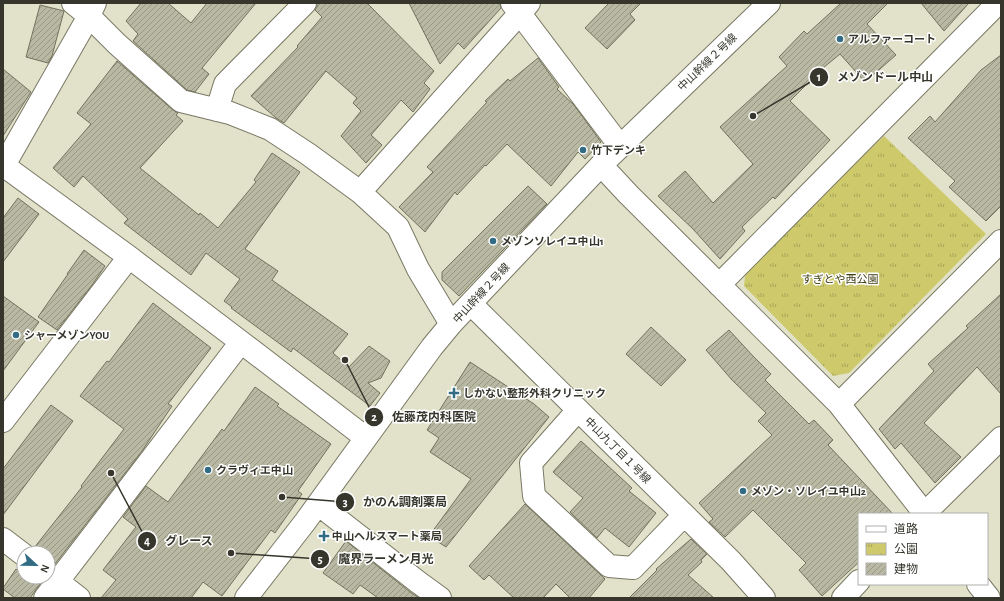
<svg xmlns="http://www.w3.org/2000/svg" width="1004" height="601" font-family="'Alegreya Sans','Noto Sans JP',sans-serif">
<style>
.park{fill:url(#park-tufts)}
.building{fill:url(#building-hatch);stroke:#71715d}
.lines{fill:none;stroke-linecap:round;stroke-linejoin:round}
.minor-casing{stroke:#797864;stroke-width:24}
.minor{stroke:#fff;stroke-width:22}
.poi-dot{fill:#326b84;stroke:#fff;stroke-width:1.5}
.labels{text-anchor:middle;stroke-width:3;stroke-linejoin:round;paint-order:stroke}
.poi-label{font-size:11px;font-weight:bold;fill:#36362d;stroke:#fff;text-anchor:start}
.street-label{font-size:11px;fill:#36362d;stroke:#fff}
.park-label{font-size:11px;fill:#403e15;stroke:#fff}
.leader{fill:none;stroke:#36362d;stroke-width:1.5}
.callout-dot{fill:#36362d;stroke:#fff;stroke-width:1.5}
.mark-label{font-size:12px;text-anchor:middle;font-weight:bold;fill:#fff}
.callout-label{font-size:12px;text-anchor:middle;font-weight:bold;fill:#36362d;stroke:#fff;stroke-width:3;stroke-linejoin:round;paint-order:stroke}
</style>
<defs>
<pattern id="park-tufts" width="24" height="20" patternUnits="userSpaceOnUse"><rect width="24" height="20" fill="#ceca6b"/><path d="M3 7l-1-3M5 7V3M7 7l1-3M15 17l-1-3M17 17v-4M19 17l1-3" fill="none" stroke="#a8a558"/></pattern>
<pattern id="building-hatch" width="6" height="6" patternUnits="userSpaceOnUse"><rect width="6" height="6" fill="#b9b9a3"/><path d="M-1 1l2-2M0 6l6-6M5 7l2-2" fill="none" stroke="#979785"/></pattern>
</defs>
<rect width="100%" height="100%" fill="#e2e2cb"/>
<path class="park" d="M884,136L986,234L849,373L833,376L744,286L746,266Z"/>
<path class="building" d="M141,3H168L191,23L207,3H256L202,68L209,74L195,92L187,90L133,41L138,34L126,21Z
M317,3H367L434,71L424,83L430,89L413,112L401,100L371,135L382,145L366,163L341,136L361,111L353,103L357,98L326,71L284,123L276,118L251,96L298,47L297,46L322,17L315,10L317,7Z
M409,3H500L501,8L464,49L458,43L440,64Z
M609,3H641L630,14L635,20L607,49L585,28Z
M841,3H888L867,24L896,55L865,82L840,54L823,68L790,101L830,140L775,199L773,197L742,227L745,231L720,259L693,229L658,196L685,171L713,203L753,164L720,127L787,66L779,57L804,31L807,34Z
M921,3H969L944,31Z
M40,5L64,11L52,56L48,63L26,57Z
M1001,55V206L986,221L949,187L955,181L908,138L930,116L935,122L981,70Z
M538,58L559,87L557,89L574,105L601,142L585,159L578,152L551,186L507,144L486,166L485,165L457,195L455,192L425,232L399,207L433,172L427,167L487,102L485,101L508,79L510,81Z
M117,61L173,110L178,113L176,115L183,121L140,168L199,215L200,213L218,228L256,182L254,180L272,153L300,172L245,249L278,271L272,280L348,334L333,353L349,367L369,346L390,361L381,378L368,383L380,393L370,406L293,348L291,352L231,308L232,307L224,301L240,279L206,253L191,275L124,223L128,219L83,176L74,187L53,168L91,124L77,113Z
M3,69L31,92L3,136Z
M528,186L547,204L459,296L442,280V272Z
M18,198L39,214L3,262V218Z
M84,250L105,266L92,285L57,330L38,317L68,274H67Z
M1001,294V394L977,367L924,423L961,457L935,483L901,443L895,449L879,429L934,371L928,364L968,328L966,326Z
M3,296L39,322L3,371Z
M153,303L211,348L168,404L172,406L142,451L55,564L48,562V553H36L34,548L82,487L81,486L124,429L80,396L107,361L109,362Z
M651,327L686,360L661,386L626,354Z
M729,330L753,356L771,374L765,380L809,424L814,420L833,440L828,445L893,514H859V562L822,596L799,570L806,563L753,510L725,537L709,522L713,519L699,503L772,435L758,421L766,413L732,380L706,350Z
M470,362L534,404L549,417L446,547L429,536L471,479L430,452L439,438L427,430Z
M255,387L279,404L277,406L331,444L298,491L302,494L275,533L271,530L222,596L203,582L191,598H101L116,580L103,570L136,527L123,517L146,486L168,502L222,429L224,431Z
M51,405L73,421L3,515V469Z
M581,441L632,488L629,491L656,513L629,547L605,528L597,538L570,512L583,498L553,472Z
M525,504L605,579L589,598H570L556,584L543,598H514L489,575L484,580L469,566Z
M691,539L707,554L701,560L702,562L688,575L714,598H629L657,570L656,569Z
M346,541L410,592L419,598H378L360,585L353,594L323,573Z
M20,566L24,567V577H36L40,584L30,598H15L3,589V588L16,569L17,570Z"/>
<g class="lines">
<g class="minor-casing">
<path id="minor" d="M73,3L89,16L117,44L181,101L230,113L270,129L308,154L360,192L398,227L418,269L451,324
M512,3L620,146
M217,110L225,84L305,3
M3,165L129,257L241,342L366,438
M601,165L628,194L839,404L925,514
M3,167L89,16L95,3
M360,192L529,3
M719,285L996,5L999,3
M471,304L731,561L764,598
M839,404L1001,241
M578,410L531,463L534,496L609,566L633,568L684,515
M3,421L129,257
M318,504L418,582L440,598
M924,514L1001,438
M3,539L24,555
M48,574L79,598
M978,584L989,598
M45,598L241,342
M246,598L305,522L432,347L451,324L601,165L769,3
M843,598L859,581"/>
</g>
<use href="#minor" class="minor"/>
</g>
<g class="poi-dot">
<circle cx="840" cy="39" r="4"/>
<circle cx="583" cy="150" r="4"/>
<circle cx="493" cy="241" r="4"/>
<circle cx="16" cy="335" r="4"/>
<path d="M452 387h4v4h4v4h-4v4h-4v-4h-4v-4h4z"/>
<circle cx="208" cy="470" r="4"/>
<circle cx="743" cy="491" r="4"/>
<path d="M322 530h4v4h4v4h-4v4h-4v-4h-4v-4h4z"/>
</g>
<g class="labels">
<g class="poi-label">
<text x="848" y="43">アルファーコート</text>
<text x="591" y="154">竹下デンキ</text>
<text x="501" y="245">メゾンソレイユ中山1</text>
<text x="24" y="339">シャーメゾンYOU</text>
<text x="463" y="397">しかない整形外科クリニック</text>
<text x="216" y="474">クラヴィエ中山</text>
<text x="751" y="495">メゾン・ソレイユ中山2</text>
<text x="332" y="540">中山ヘルスマート薬局</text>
</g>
<g class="street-label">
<text transform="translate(707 62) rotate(-44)" y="4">中山幹線２号線</text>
<text transform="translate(481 293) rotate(-47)" y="4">中山幹線２号線</text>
<text transform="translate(618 450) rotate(45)" y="4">中山九丁目１号線</text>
</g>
<g class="park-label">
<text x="840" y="283">すぎとや西公園</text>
</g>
</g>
<path class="leader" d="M753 116L819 77M345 360L374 417M282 497L345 502M111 473L147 541M231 553L320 559"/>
<g class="callout-dot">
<circle cx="753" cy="116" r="4"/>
<circle cx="345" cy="360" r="4"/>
<circle cx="282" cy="497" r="4"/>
<circle cx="111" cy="473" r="4"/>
<circle cx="231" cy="553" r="4"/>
<circle cx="819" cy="77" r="10"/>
<circle cx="374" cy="417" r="10"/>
<circle cx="345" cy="502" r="10"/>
<circle cx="147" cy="541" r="10"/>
<circle cx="320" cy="559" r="10"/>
</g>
<g class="mark-label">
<text x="819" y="81">1</text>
<text x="374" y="421">2</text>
<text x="345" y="506">3</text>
<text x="147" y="545">4</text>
<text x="320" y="563">5</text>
</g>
<g class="callout-label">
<text x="885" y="81">メゾンドール中山</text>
<text x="434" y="421">佐藤茂内科医院</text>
<text x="405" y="506">かのん調剤薬局</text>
<text x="189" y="545">グレース</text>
<text x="386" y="563">魔界ラーメン月光</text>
</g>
<rect width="1004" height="601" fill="none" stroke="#36362d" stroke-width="8"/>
<rect x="858" y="513" width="130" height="72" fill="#ffffff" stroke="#afafab"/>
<rect x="866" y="526" width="20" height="6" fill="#ffffff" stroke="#afafab"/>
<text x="894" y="533" font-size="12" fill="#36362d">道路</text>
<rect x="866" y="543" width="20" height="12" fill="url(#park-tufts)" stroke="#afafab"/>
<text x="894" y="553" font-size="12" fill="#36362d">公園</text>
<rect x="866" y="563" width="20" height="12" fill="url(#building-hatch)" stroke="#afafab"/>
<text x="894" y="573" font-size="12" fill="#36362d">建物</text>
<g transform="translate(36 565) rotate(112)"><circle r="19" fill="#ffffff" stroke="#afafab"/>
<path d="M0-3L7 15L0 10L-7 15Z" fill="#326b84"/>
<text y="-6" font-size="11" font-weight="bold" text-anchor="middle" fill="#36362d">N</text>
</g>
</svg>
